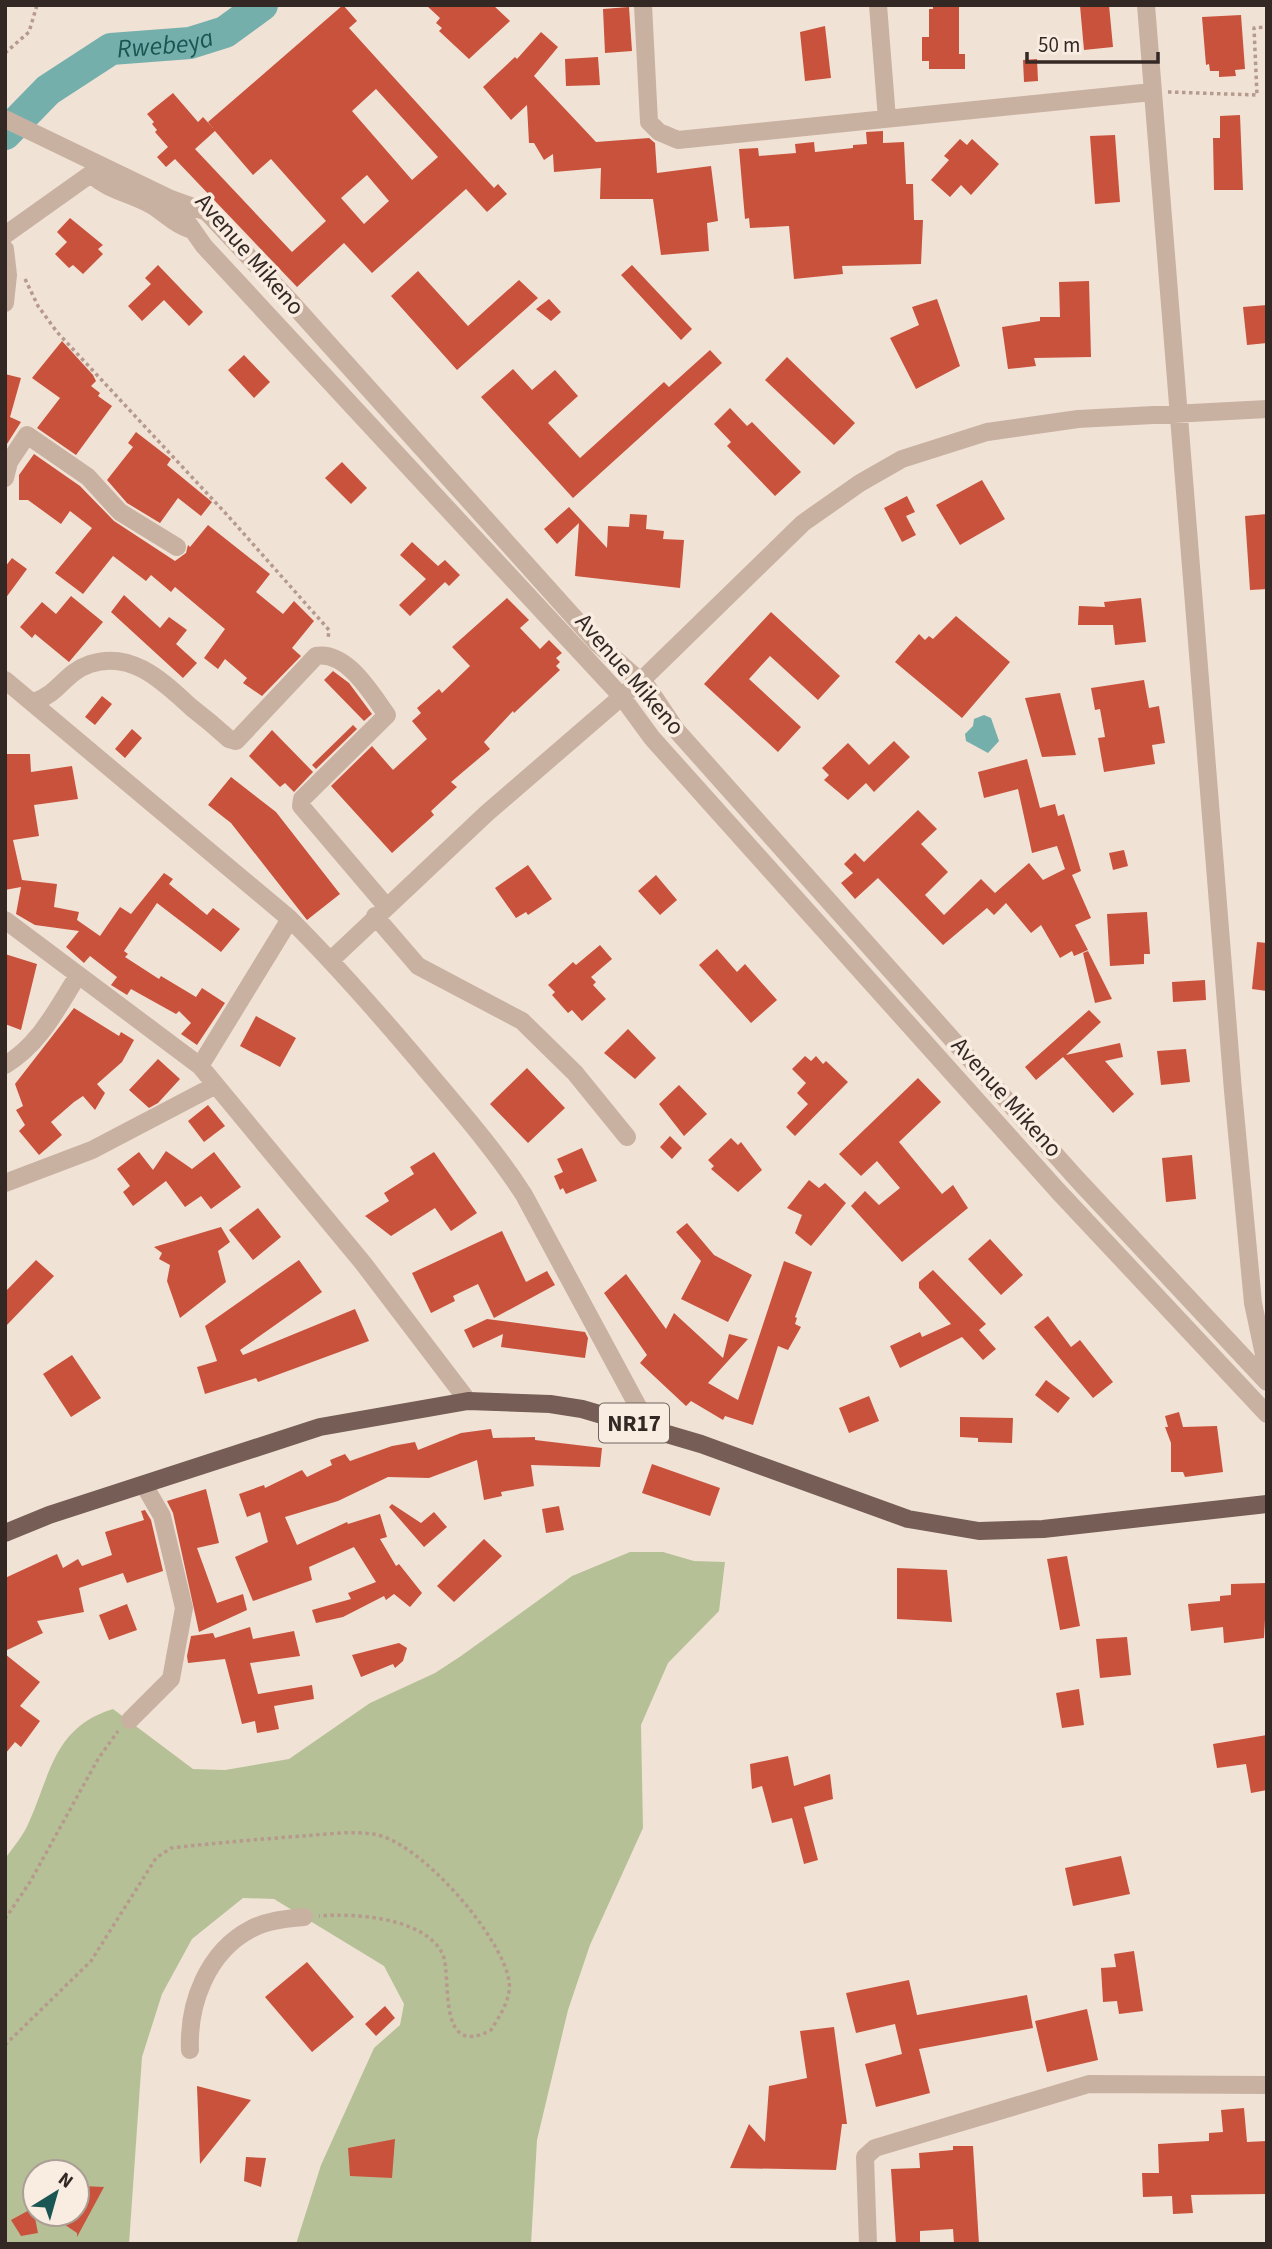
<svg xmlns="http://www.w3.org/2000/svg" width="1272" height="2249" font-family="'Source Sans 3',sans-serif">
<style>
.green{fill:#b6c096;fill-rule:evenodd}
.water{fill:#75afac}
.lines{fill:none;stroke-linecap:round;stroke-linejoin:round}
.river{stroke:#75afac;stroke-width:32}
.building{fill:#c9523c;fill-rule:evenodd}
.path{stroke:#b59a8d;stroke-width:3.5;stroke-dasharray:3.5 3.5;stroke-linecap:butt}
.minor{stroke:#c9b1a2;stroke-width:18}
.major{stroke:#765d55;stroke-width:18}
.labels{text-anchor:middle;stroke-width:7;stroke-linejoin:round;paint-order:stroke}
.shield{fill:#f9ede2;stroke:#6f635e;stroke-width:2}
.shield-label{font-size:23px;font-weight:bold;fill:#342825}
.street-label{font-size:24px;fill:#342825;stroke:#f9ede2}
.water-label{font-size:26px;font-style:italic;fill:#1a5654;stroke:#f9ede2}
</style>
<rect width="100%" height="100%" fill="#f1e2d6"/>
<path class="green" d="M630,1552H663L694,1561L725,1562L719,1611L668,1663L641,1725L643,1828L590,1945L568,2010L537,2140L531,2244H296L321,2165L374,2048L400,2025L404,2004L384,1966L274,1899L243,1898L192,1939L162,1994L142,2057L129,2244H5V1859C13,1847 24,1835 29,1822C51,1773 54,1727 113,1709L193,1769L225,1770L289,1759L370,1703L435,1673L461,1656L572,1576ZM35,2172H77V2214H35Z"/>
<path class="water" d="M984,715L991,718L999,741L988,753L966,741L965,734L973,726L974,719Z"/>
<g class="lines">
<path class="river" id="s1" d="M5,134L48,90L111,49L190,43L225,32L262,5"/>
</g>
<path class="building" d="M343,5L357,21L349,28L494,188L498,184L507,194L487,212L466,189L372,273L344,243L297,287L175,159L166,167L157,157L168,147L155,132L157,130L152,124L154,122L147,114L173,93L198,122L203,117L213,128L208,122ZM376,89L438,157L412,180L352,111ZM215,131L253,175L271,159L326,221L292,252L195,149ZM367,175L389,201L364,224L341,198Z
M426,5H493L510,21L469,59L439,31L442,28L436,23L440,18Z
M933,5H959V54H965V69H929V61H922V37H929V9H933Z
M1109,5L1113,47L1084,50L1080,6Z
M629,7L632,51L605,53L603,9Z
M1241,15L1245,69L1235,70L1236,76L1219,77V71H1210L1209,64L1206,65L1202,17Z
M825,26L831,78L805,81L800,32Z
M541,32L558,47L534,76L596,142L649,138L655,143L657,173L711,166L718,221L707,223L709,251L661,255L653,199H600L601,168L554,172L553,154L544,160L534,143H529L527,105L511,120L483,87L515,57L517,59Z
M598,57L600,85L566,86L565,59Z
M1037,59L1038,81L1024,82L1023,60Z
M1240,115L1243,190H1214L1213,138H1220V116Z
M883,131V143L904,142L906,184H913L914,220H923L921,264L842,266L843,274L794,279L789,226L750,228L749,218L745,219L739,149L758,148L759,156L796,153L795,144L814,142L815,152L853,148V145L867,144L866,132Z
M1115,135L1120,202L1095,204L1090,136Z
M960,139L967,145L972,139L999,164L971,195L961,185L950,197L931,180L949,160L944,156Z
M70,218L103,245L98,249L103,254L83,274L73,265L69,268L55,254L67,242L57,232Z
M158,265L203,312L189,326L164,300L142,321L128,306L151,284L145,278Z
M632,265L692,329L681,340L621,275Z
M418,271L468,326L519,280L538,298L457,370L391,296Z
M1089,281L1091,357L1034,358L1036,366L1008,369L1002,327L1040,321V317H1060L1059,282Z
M549,299L561,312L551,321L536,309Z
M937,299L960,366L916,389L890,338L919,325L912,307Z
M1267,305V343L1247,345L1243,307Z
M62,341L93,375L96,381L91,386L100,393L98,396L112,406L76,455L37,428L60,398L32,378Z
M710,350L722,363L573,498L481,397L513,369L532,390L555,370L578,396L548,423L580,458L664,382L669,387Z
M244,355L270,382L254,398L228,370Z
M787,357L855,423L834,445L765,380Z
M5,374L21,378L10,417L21,422L5,447Z
M730,408L747,426L752,422L801,472L775,496L727,446L731,442L714,424Z
M136,432L171,459L167,465L212,502L201,516L178,498L160,523L127,503L107,480L133,447L128,443Z
M34,454L80,486L114,521L175,561L186,553L188,545L190,547L208,525L270,574L256,592L283,614L294,601L314,621L292,648L301,656L262,696L243,683L247,678L225,659L218,669L204,658L225,629L175,587L171,592L151,575L146,581L113,556L83,594L55,573L92,528L70,511L61,524L28,500H19V475Z
M342,462L367,488L351,504L325,478Z
M982,480L1005,519L960,545L936,505Z
M907,496L915,512L906,516L916,535L902,542L884,508Z
M569,507L607,548L608,526L629,527L630,514L647,515L646,529L664,531L663,539L684,540L680,588L575,576L579,523L557,544L544,529Z
M1267,514V589L1250,590L1245,516Z
M412,542L438,566L445,560L460,575L449,586L445,582L410,616L399,605L426,579L400,555Z
M12,558L27,569L5,599V567Z
M124,595L160,628L169,617L187,630L176,644L197,663L183,678L111,612Z
M71,596L103,622L69,662L35,634L32,638L20,627L42,602L56,614Z
M507,598L529,620L520,628L540,649L549,640L562,653L556,658L560,662L556,666L560,670L514,713L513,711L484,742L490,749L451,782L457,787L431,811L434,815L392,853L331,786L372,746L393,770L427,739L412,721L421,713L417,708L439,689L442,693L470,666L452,647Z
M1141,598L1146,642L1115,645L1113,625H1078L1079,606L1105,607L1104,602Z
M771,612L840,676L818,700L770,656L749,679L801,727L778,752L704,684Z
M956,616L1010,662L962,718L895,662L919,634L925,640L929,636L933,639Z
M333,671L349,683L372,714L364,721L324,680Z
M1144,680L1149,708L1159,706L1165,743L1152,745L1155,764L1104,772L1098,738L1105,737L1100,709L1095,710L1091,688Z
M1060,693L1076,755L1042,757L1025,698Z
M102,696L112,704L95,725L85,717Z
M353,725L357,729L316,769L312,765Z
M132,729L142,738L125,758L115,749Z
M272,730L313,772L294,792L285,783L280,787L249,756Z
M894,741L910,757L874,792L866,783L848,800L824,780L829,775L822,768L848,743L869,765Z
M5,754H30L31,772L72,766L78,799L34,805L39,836L13,840L22,880L57,884L54,907L79,912L77,920L100,936L120,907L131,914L164,873L173,879L169,884L207,915L213,908L240,929L221,952L157,903L124,951L128,954L125,957L159,979L161,976L196,997L202,988L225,1003L197,1045L181,1034L191,1023L179,1011L176,1014L131,989L127,995L111,985L117,977L90,956L84,963L66,947L79,931L35,925L16,914L21,887L5,890Z
M1027,759L1040,808L1055,804L1058,816L1064,814L1081,871L1072,875L1091,918L1075,925L1088,950L1074,956L1072,951L1060,958L1041,925L1031,933L1006,903L994,915L987,908L943,945L878,878L855,899L841,883L853,873L844,864L855,853L864,862L918,810L937,829L921,844L948,872L925,895L944,915L981,879L995,893L1029,863L1043,880L1065,869L1057,846L1032,853L1018,789L984,798L978,772Z
M231,777L276,812L340,894L307,920L231,823L208,805Z
M1124,850L1128,866L1113,870L1109,853Z
M528,865L552,899L528,915L526,912L516,918L495,888Z
M656,875L677,900L660,915L638,891Z
M1147,912L1150,954H1144V964L1110,966L1107,914Z
M1257,942L1267,943V991L1252,989Z
M600,945L612,959L591,977L596,982L593,985L606,999L582,1021L572,1010L568,1013L552,995L555,992L548,985L573,962L576,965Z
M717,949L737,972L745,964L777,1000L751,1023L699,965Z
M1088,951L1112,999L1095,1003L1083,953Z
M5,954L37,964L21,1030L5,1024Z
M1205,980L1206,1000L1173,1002L1172,982Z
M74,1008L119,1036L121,1032L134,1040L122,1062L97,1084L105,1093L95,1110L83,1096L74,1102L51,1122L62,1135L39,1155L19,1131L25,1125L16,1110L23,1106L15,1084Z
M1089,1010L1101,1022L1066,1055L1120,1043L1123,1057L1105,1061L1134,1094L1113,1113L1063,1057L1036,1080L1025,1067Z
M256,1016L296,1038L280,1067L240,1046Z
M628,1029L656,1058L635,1079L604,1053Z
M1186,1049L1190,1082L1161,1085L1157,1051Z
M805,1056L811,1061L816,1056L823,1064L826,1061L848,1082L795,1136L786,1127L808,1104L797,1093L806,1083L792,1069Z
M158,1059L180,1079L158,1103L149,1108L129,1090Z
M527,1068L565,1108L528,1143L490,1104Z
M918,1078L941,1102L899,1142L942,1194L953,1185L968,1208L902,1262L851,1206L865,1191L879,1205L900,1188L877,1161L861,1176L839,1154Z
M679,1085L707,1114L684,1136L659,1104Z
M208,1105L225,1126L204,1142L188,1121Z
M670,1136L682,1148L672,1159L660,1147Z
M731,1138L738,1145L741,1142L762,1170L738,1192L711,1169L714,1166L708,1160Z
M582,1148L597,1181L566,1194L563,1188L560,1190L554,1176L563,1172L557,1159Z
M166,1151L192,1169L214,1152L241,1187L211,1209L201,1196L185,1207L166,1181L133,1206L123,1192L130,1186L117,1169L139,1152L153,1170Z
M434,1152L477,1213L451,1231L435,1208L391,1236L365,1216L389,1201L384,1193L414,1174L410,1167Z
M1192,1155L1196,1199L1166,1202L1162,1158Z
M809,1180L819,1188L825,1183L846,1203L811,1246L795,1233L802,1215L787,1208Z
M258,1208L281,1237L253,1260L229,1230Z
M687,1223L714,1255L752,1275L728,1322L681,1299L701,1261L676,1232Z
M221,1227L230,1242L218,1251L226,1282L180,1318L167,1281L170,1265L159,1259L162,1253L154,1247Z
M502,1231L526,1282L547,1271L555,1285L494,1318L478,1284L453,1296L455,1301L431,1313L412,1273Z
M990,1239L1023,1275L1001,1295L968,1259Z
M36,1260L54,1276L5,1327V1292Z
M299,1260L322,1292L240,1350L243,1355L355,1309L369,1341L258,1382L256,1378L205,1394L197,1367L217,1361L205,1326Z
M784,1261L812,1272L795,1317L797,1318L795,1324L801,1327L788,1350L778,1346L753,1425L725,1416L723,1420L691,1401L686,1406L640,1363L647,1355L604,1293L626,1274L666,1329L674,1313L723,1358L729,1334L748,1339L708,1383L738,1400Z
M933,1270L986,1324L979,1330L996,1349L983,1360L962,1337L900,1368L890,1346L920,1332L922,1337L951,1324L919,1288V1282Z
M1048,1316L1071,1347L1080,1340L1113,1382L1093,1398L1034,1327Z
M487,1319L585,1332L588,1338L585,1358L501,1347L503,1334L473,1348L464,1330Z
M72,1355L101,1398L71,1417L43,1374Z
M1046,1380L1070,1398L1058,1413L1035,1395Z
M869,1396L879,1421L849,1433L839,1408Z
M1179,1412L1183,1427L1217,1426L1223,1472L1185,1477L1183,1472H1171V1443L1165,1427H1168L1165,1416Z
M960,1417L1013,1418L1012,1443L978,1442V1438L960,1437Z
M491,1429L493,1438L535,1437V1440L602,1448L600,1467L531,1465L534,1486L501,1492L502,1496L484,1500L477,1460L429,1478L388,1477L338,1501L285,1517L297,1545L347,1522L348,1524L380,1514L387,1537L380,1539L396,1566L399,1564L422,1593L410,1607L394,1594L386,1600L384,1596L343,1617L316,1623L312,1610L351,1599L348,1593L376,1582L354,1547L309,1567L312,1580L253,1601L235,1557L268,1542L260,1512L247,1517L239,1494L264,1485L265,1488L302,1470L307,1477L332,1465L330,1460L345,1454L350,1461L392,1446L415,1442L418,1450L461,1433Z
M652,1464L720,1488L710,1516L642,1493Z
M206,1489L219,1543L197,1548L217,1603L243,1594L247,1610L199,1632L173,1513L167,1501Z
M392,1504L421,1523L434,1512L447,1527L424,1547L389,1507Z
M559,1506L564,1530L546,1533L542,1509Z
M145,1510L151,1520L163,1571L127,1583L123,1573L79,1588L84,1612L37,1621L43,1633L5,1651V1578L57,1554L63,1568L78,1559L82,1566L112,1555L105,1532L144,1520L141,1511Z
M484,1539L502,1556L454,1602L437,1586Z
M1067,1556L1080,1626L1060,1630L1047,1559Z
M897,1568L947,1570L952,1622L897,1619Z
M1267,1583L1264,1638L1224,1643L1223,1627L1191,1631L1188,1604L1220,1601V1596L1231,1595V1584Z
M127,1604L137,1630L109,1640L99,1615Z
M250,1627L253,1639L294,1631L300,1656L250,1663L258,1694L312,1685L314,1699L274,1706L279,1729L257,1733L255,1721L242,1724L225,1659L188,1663L187,1656L191,1636L213,1633L215,1638Z
M1127,1637L1131,1675L1100,1678L1096,1639Z
M399,1643L407,1648L403,1661L395,1668L393,1664L361,1677L352,1655Z
M5,1654L40,1682L20,1706L40,1721L21,1747L15,1742L5,1754Z
M1079,1689L1084,1725L1062,1728L1056,1693Z
M1267,1735V1790L1251,1793L1246,1764L1217,1768L1213,1744Z
M788,1756L794,1786L830,1774L833,1799L804,1807L818,1860L804,1864L792,1818L772,1823L762,1786L752,1789L750,1764Z
M1121,1856L1130,1894L1073,1906L1065,1868Z
M1134,1951L1143,2011L1119,2014L1117,2001L1103,2002L1101,1968L1116,1967L1114,1954Z
M307,1962L354,2017L312,2052L265,1997Z
M909,1980L917,2015L1027,1995L1033,2028L919,2049L930,2093L876,2107L865,2064L902,2054L895,2024L856,2033L846,1993Z
M385,2006L395,2018L376,2036L365,2024Z
M1087,2009L1098,2060L1047,2072L1035,2021Z
M834,2027L847,2124H842L836,2170L730,2168L749,2124L765,2142L769,2086L807,2078L800,2031Z
M197,2086L251,2100L200,2164Z
M1244,2108L1247,2142L1267,2141V2194L1191,2195L1193,2213L1173,2214L1172,2196L1143,2197L1142,2173H1159L1158,2144L1209,2141V2133L1223,2132L1221,2110Z
M395,2139L392,2178L350,2176L348,2148Z
M953,2146H973L979,2244H954L953,2229L920,2231V2244H896L891,2169L920,2168L919,2153L953,2150Z
M246,2157L266,2158L261,2187L244,2181Z
M82,2186L104,2187L77,2237V2233L49,2214H77V2195Z
M33,2208L38,2233L21,2236L11,2220Z"/>
<g class="lines">
<path class="path" d="M5,53L29,32L37,5
M1168,92L1257,95L1254,28L1267,27
M25,279L38,306L57,332L229,517L329,630L328,639
M5,1919L30,1882L98,1759L118,1731
M5,2045L91,1961L156,1858L171,1848C216,1843 260,1839 304,1836C326,1834 351,1831 373,1834C419,1840 502,1936 509,1981C512,1998 499,2017 491,2030C436,2060 452,1977 443,1955C426,1917 353,1913 319,1916"/>
<path class="minor" d="M643,5L649,122L659,132L678,140L1152,92
M878,5L887,119
M1146,5L1233,1091L1253,1303L1267,1369
M5,119L171,199L207,212L290,301L597,643L648,688L677,731L1077,1179L1267,1382
M91,174C109,192 136,194 156,208C168,216 174,224 189,229
M171,199L204,246L622,697L652,738L1058,1191L1267,1414
M5,235L102,166
M5,249L8,275L5,303
M5,478L9,462L27,435L88,477L120,512L177,547
M5,680L290,919C340,969 387,1023 433,1078C465,1116 497,1153 524,1195L649,1427
M34,702C60,693 64,673 90,664C133,650 164,683 192,708C205,718 217,728 229,739L236,741L316,656C347,651 371,693 387,715L302,799L301,806L386,906
M375,916L418,966L522,1021L575,1073L627,1137
M5,920L200,1066L363,1263L468,1401
M331,960L487,813L648,674L803,523L860,483L902,459L987,432L1078,419L1267,409
M5,1065C40,1044 56,1010 77,977
M200,1066L290,919
M5,1183L92,1150L216,1085
M130,1720L171,1679L184,1608L162,1516L144,1485
M190,2050C188,2004 207,1952 251,1929C268,1920 286,1919 304,1917
M868,2244L865,2157L875,2148L1089,2084L1267,2085"/>
<path class="major" d="M5,1533L49,1515L320,1427L468,1401L550,1404L582,1409L701,1444L908,1519L979,1531L1043,1529L1267,1504"/>
</g>
<g class="labels">
<rect class="shield" x="599" y="1403.5" width="70" height="39" rx="5"/>
<g class="shield-label">
<text x="634" y="1431">NR17</text>
</g>
<g class="street-label">
<text transform="translate(250 254) rotate(49)" y="8">Avenue Mikeno</text>
<text transform="translate(630 674) rotate(49)" y="8">Avenue Mikeno</text>
<text transform="translate(1007 1097) rotate(48)" y="8">Avenue Mikeno</text>
</g>
<g class="water-label">
<text dy="9" stroke="none"><textPath href="#s1" startOffset="191">Rwebeya</textPath></text>
</g>
</g>
<rect width="1272" height="2249" fill="none" stroke="#342825" stroke-width="14"/>
<g transform="translate(56 2193) rotate(37)"><circle r="33" fill="#f9ede2" stroke="#aa9e96" stroke-width="2"/>
<path d="M0-5L12 26L0 18L-12 26Z" fill="#1a5654"/>
<text y="-10" font-size="19" font-weight="bold" text-anchor="middle" fill="#342825">N</text>
</g>
<path d="M1027 52v10h131v-10" fill="none" stroke="#342825" stroke-width="3.5"/>
<text x="1038" y="52" font-size="21" fill="#342825" stroke="#f9ede2" stroke-width="5" paint-order="stroke">50 m</text>
</svg>
